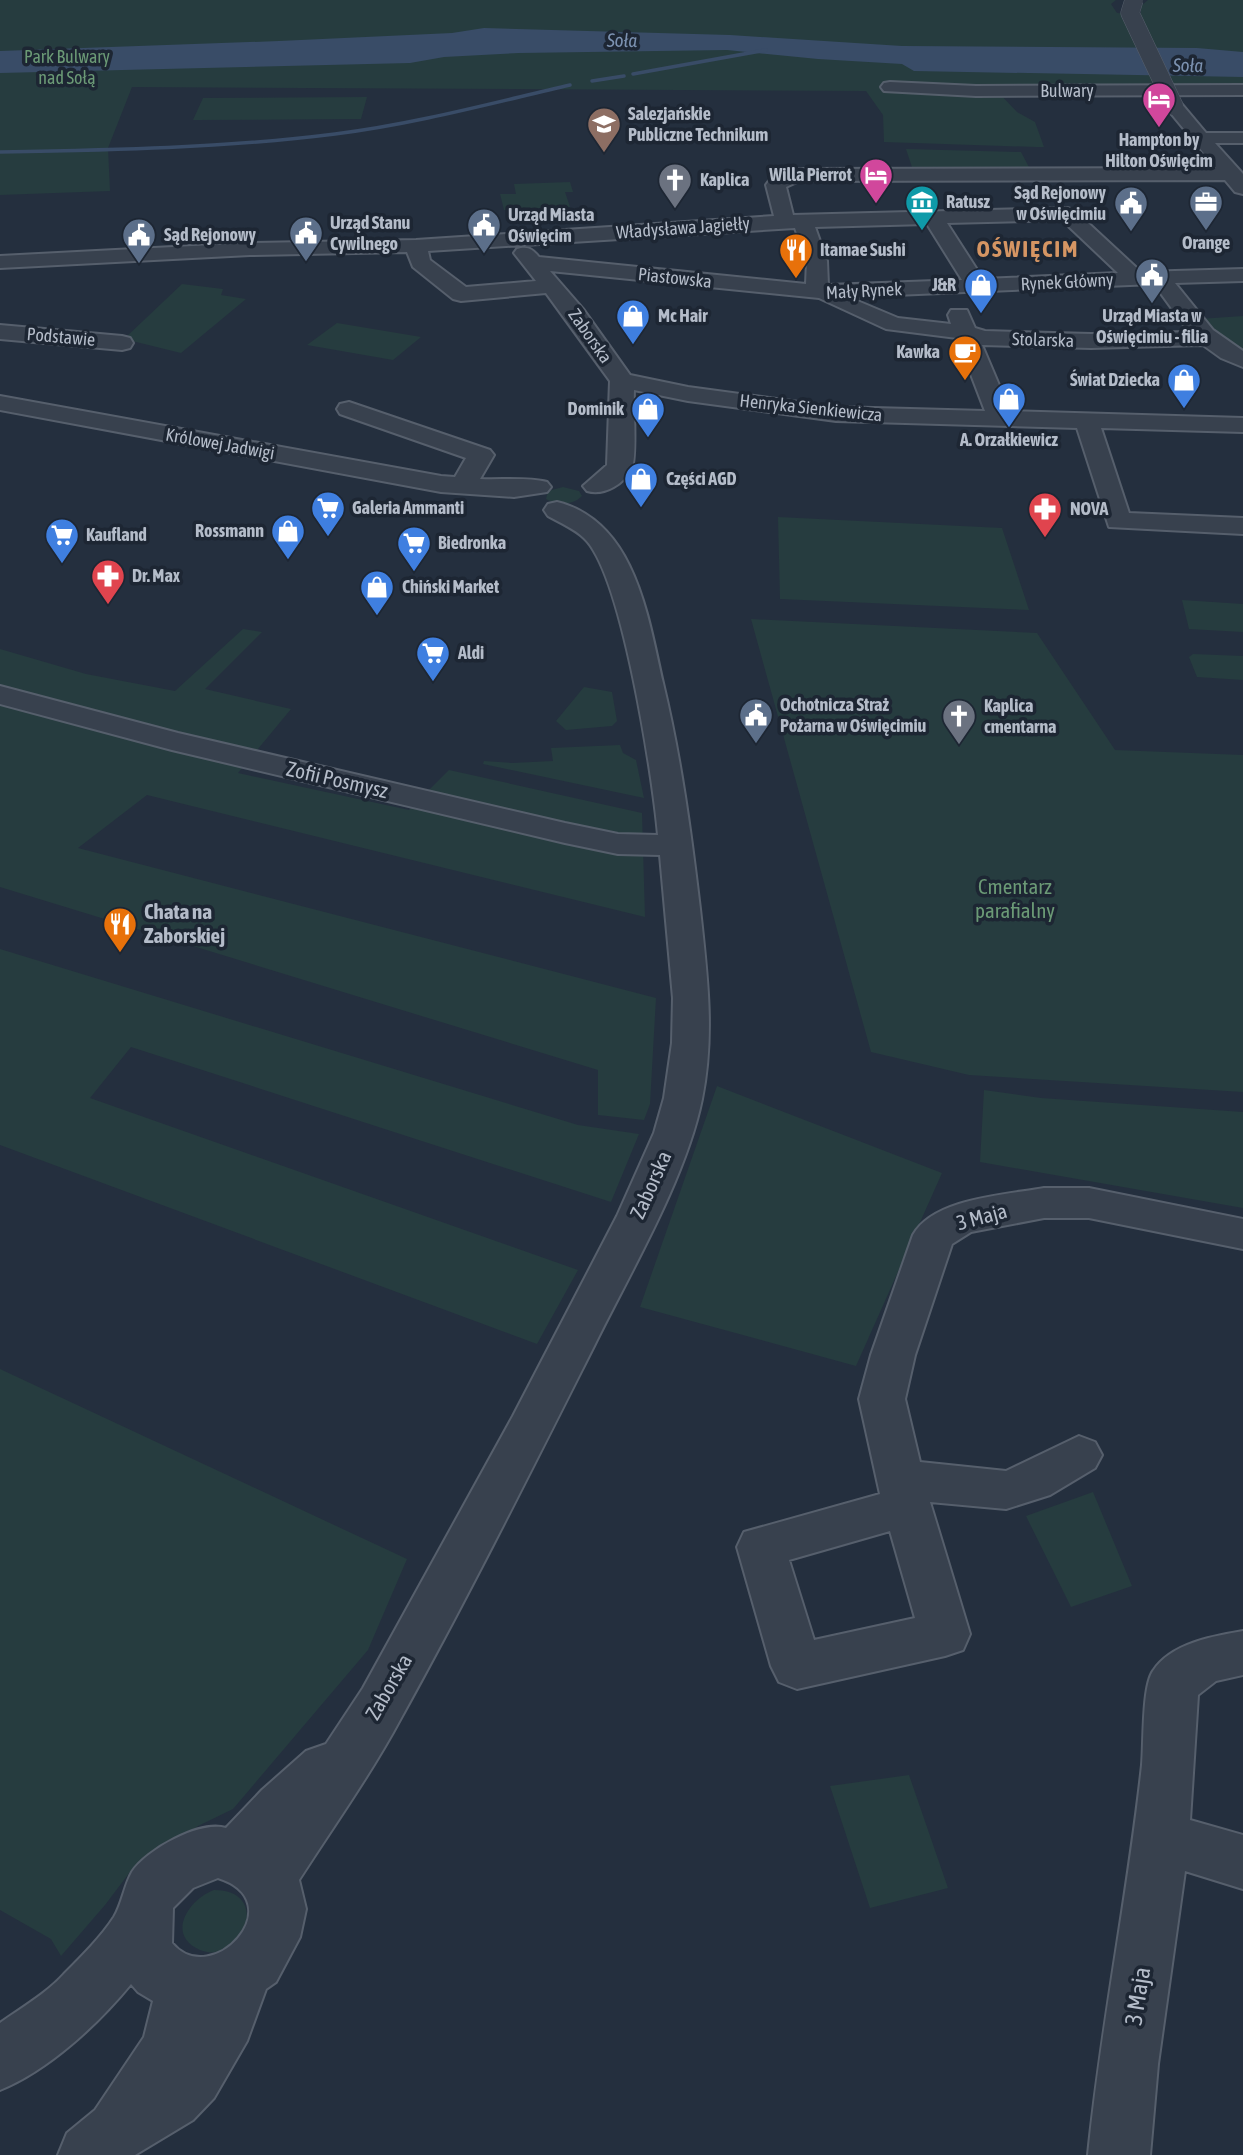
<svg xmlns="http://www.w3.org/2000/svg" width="1243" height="2155" font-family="'Asap Condensed',sans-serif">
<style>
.green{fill:#263c3f}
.water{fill:#394c67}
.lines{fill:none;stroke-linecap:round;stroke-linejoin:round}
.stream{stroke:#394c67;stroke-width:3.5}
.minor-casing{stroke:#565f6c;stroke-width:4}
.minor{fill:#38414e;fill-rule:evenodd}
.minor-bridge-casing{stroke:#565f6c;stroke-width:19;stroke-linecap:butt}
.minor-bridge{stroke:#38414e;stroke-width:18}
.labels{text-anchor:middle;stroke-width:7;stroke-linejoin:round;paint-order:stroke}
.far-park-label{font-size:18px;fill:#6b9a76;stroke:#1d2633}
.far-street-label{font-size:18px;fill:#b4bcc9;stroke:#1d2633}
.far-poi-label{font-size:18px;font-weight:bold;fill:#b4bcc9;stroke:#1d2633;text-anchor:start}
.far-water-label{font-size:19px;font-style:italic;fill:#7c92b1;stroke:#1d2633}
.street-label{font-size:21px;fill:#b4bcc9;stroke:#1d2633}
.park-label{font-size:21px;fill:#6b9a76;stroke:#1d2633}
.poi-label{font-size:21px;font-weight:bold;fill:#b4bcc9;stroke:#1d2633;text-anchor:start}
.far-district-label{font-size:23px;font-weight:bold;letter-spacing:2px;fill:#d59563;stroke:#1d2633}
.near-street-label{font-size:24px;fill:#b4bcc9;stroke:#1d2633}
</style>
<rect width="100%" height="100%" fill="#242f3e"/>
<path class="green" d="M0,0H1116L1111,4L1117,13L1141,14V6L1148,0H1243V88L997,91L1017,112L1035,122L1044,147H1037L884,142L883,115L866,91L132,87L108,148L110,191L0,195Z
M367,97L361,119L193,120L203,98Z
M906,149L1021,152L1030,169L913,170Z
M570,182L573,192H565L570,207L504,210L500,194H516L514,184Z
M182,284L223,289L221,295L246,299L181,353L124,339Z
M1243,316V353L1199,319Z
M337,323L421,337L393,360L307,345Z
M563,487L579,491L582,496C572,506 557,505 546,499L548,491Z
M778,517L1002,528L1029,610L780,599Z
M1182,600L1243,604V632L1189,629Z
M751,619L1037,633L1115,750L1243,755V1092L969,1075L871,1052Z
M243,629L262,632L205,689L291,709L238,773L409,810L449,770L642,813L645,917L147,795L78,848L656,998L650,1104L644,1120L598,1115V1070L0,887V649L86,674L175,691Z
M1193,654L1243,656V680L1197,677L1189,657Z
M584,687L612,692L617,721L612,726L566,730L556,721Z
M620,745L623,753L636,760L644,798L483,764L484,761L512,763L553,761L551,748Z
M0,949L578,1125L639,1134L611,1202L131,1047L90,1098L578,1270L537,1344L0,1145Z
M717,1086L942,1173L856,1366L640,1307Z
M984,1090L1041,1098L1243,1112V1208L980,1162Z
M0,1369L407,1559L368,1650L233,1809L198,1826L133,1868L105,1905L61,1956L51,1939L0,1910Z
M1093,1492L1132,1586L1071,1607L1026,1516Z
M909,1775L948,1888L870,1908L830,1786Z
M214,1890C274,1890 241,1967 200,1950C165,1935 189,1899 214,1890Z"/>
<path class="water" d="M484,28L730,35L902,46L1197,48L1243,52V77L914,71L902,64L818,59L727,50L519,53L444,57L410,63L0,73V51L279,41L452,33Z"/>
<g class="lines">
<path class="stream" d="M633,74L766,50
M592,81L624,76
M0,152C112,150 224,148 335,134C415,124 492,103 570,85"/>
<g class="minor-casing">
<path id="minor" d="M890,82L976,86L1243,85V95L976,96L884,91L881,87L884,83Z
M1174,101L1180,102L1206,133H1243V143H1215L1243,174V194L1235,192L1225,180L799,181L786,187L793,215L1067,208L1074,210L1141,272L1243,269V281L1175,283L1213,330L1243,351V367L1221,358L1203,345L1091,348L982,345L1010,411L1243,418V432L1101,428L1129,513L1243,518V534L1109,527L1077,428L836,421L688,401L634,390C633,406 637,455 632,467C625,484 604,496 587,491L583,486L607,465L610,381L546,293L461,301L453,299L413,267L407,252L250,255L0,268V256L250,243L416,240L774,216L766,185L769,181L796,169L1216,168L1165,106ZM1062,220L1118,273L983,279L947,223ZM927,224L962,280L828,285L827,261L815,227ZM795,228L807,261L806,284L539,257C532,249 528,246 517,249L514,253L536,281L466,287L430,260L428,251ZM550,271L819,298L886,329L957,338L985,411L836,407L688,387L630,375L583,309ZM1154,284L1189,332L1091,334L985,331L975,328L967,310H951L948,315L951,324L898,318L848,297Z
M0,325L122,336L130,338L133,343L130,348L122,350L0,339Z
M0,396L441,476L455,477L466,458L340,414L337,409L340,404L349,402L490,450L494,455L480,479C501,480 528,477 547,482L551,487L547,492L514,497L441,492L0,410Z
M557,502C635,521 648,617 663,683C681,758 691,832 700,909C707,973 715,1035 702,1099C686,1178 631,1271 595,1344C532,1469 469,1595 401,1718C371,1774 333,1827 299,1880L306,1909L300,1937L276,1982L266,1989L247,2041L214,2098L193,2120L135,2155H58L67,2133L95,2110L144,2037L153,2001L138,1992L131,1984C98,2024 49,2070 0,2090V2023C21,2008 47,1993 64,1974C81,1957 101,1937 114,1917C122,1904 124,1886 132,1872C146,1850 200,1820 226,1828L262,1790L306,1751L326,1744L363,1688L513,1416L617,1216L654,1133L664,1098L672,1043L673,998L660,855L618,854L565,843L172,750L0,704V686L178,733L565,823L618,834L658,835C653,778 622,573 584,538C575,529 559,522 548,516L544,510L548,504ZM218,1878C294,1902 212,1991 172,1943L173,1908L193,1888Z
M1044,1188H1089L1243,1219V1249L1089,1218H1044L971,1232L952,1244L915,1355L905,1399L920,1462L1006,1471L1079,1436L1095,1442L1102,1455L1095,1468L1050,1495L1006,1509L930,1502L970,1634L963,1650L945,1656L797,1689L779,1682L771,1666L737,1547L744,1532L880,1494L859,1399L871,1355L913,1235C934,1198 1006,1195 1044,1188ZM890,1531L915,1618L814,1640L789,1560Z
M1243,1631V1675L1216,1681L1198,1695L1190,1820L1243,1835V1889L1185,1871L1158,2064L1150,2155H1088C1101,2024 1128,1895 1142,1765C1144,1742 1142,1687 1153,1671C1171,1643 1214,1636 1243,1631Z"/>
</g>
<use href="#minor" class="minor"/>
<g class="minor-bridge-casing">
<path id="minor-bridge" d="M1134,0L1130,13L1174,106"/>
</g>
<use href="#minor-bridge" class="minor-bridge"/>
</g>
<defs>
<g id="hotel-pin" transform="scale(1.75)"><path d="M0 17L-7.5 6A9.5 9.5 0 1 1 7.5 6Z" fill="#d1479c" stroke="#1d2633"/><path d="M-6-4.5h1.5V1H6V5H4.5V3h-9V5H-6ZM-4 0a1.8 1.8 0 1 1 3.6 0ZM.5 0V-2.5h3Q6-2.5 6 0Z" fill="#fff"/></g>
<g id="school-pin" transform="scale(1.75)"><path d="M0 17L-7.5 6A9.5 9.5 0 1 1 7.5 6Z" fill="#8d6e63" stroke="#1d2633"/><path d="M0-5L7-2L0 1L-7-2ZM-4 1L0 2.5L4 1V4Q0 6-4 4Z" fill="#fff"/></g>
<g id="church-pin" transform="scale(1.75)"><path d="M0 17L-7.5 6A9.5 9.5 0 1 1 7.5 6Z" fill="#6b7280" stroke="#1d2633"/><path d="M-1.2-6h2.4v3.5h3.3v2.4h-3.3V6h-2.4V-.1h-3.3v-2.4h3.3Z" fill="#fff"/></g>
<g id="museum-pin" transform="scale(1.75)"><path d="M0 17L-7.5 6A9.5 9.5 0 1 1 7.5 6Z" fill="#0f9aa8" stroke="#1d2633"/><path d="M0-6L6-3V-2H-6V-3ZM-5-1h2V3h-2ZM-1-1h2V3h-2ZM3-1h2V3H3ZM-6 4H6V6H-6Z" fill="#fff"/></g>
<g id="office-pin" transform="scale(1.75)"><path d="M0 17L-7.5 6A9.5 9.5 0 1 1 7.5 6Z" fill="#5c6f8a" stroke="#1d2633"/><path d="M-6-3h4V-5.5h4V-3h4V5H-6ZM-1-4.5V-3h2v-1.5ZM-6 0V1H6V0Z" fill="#fff"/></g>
<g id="civic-pin" transform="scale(1.75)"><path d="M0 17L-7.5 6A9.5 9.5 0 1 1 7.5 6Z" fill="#5c6f8a" stroke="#1d2633"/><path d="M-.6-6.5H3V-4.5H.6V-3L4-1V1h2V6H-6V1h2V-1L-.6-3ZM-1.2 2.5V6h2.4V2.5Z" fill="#fff"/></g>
<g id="restaurant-pin" transform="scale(1.75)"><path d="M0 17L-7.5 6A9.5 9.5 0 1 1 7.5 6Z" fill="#e8710a" stroke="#1d2633"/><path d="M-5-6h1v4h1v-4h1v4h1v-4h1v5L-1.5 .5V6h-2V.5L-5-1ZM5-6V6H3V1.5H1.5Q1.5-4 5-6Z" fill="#fff"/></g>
<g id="shop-pin" transform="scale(1.75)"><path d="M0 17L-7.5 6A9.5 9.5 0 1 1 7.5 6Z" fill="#3f7fe0" stroke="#1d2633"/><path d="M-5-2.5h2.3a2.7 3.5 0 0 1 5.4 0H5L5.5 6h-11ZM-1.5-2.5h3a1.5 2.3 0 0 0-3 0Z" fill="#fff"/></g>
<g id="cafe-pin" transform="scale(1.75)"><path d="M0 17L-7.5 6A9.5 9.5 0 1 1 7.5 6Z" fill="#e8710a" stroke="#1d2633"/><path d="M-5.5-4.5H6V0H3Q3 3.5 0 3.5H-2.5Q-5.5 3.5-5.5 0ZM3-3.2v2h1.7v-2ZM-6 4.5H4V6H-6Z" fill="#fff"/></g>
<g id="supermarket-pin" transform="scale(1.75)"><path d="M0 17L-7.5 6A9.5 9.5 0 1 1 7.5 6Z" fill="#3f7fe0" stroke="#1d2633"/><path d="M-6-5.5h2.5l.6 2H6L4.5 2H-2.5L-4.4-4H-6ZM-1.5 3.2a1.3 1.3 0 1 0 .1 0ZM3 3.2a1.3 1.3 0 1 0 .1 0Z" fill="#fff"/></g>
<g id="pharmacy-pin" transform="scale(1.75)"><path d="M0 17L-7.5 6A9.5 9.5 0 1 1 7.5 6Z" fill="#e0444e" stroke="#1d2633"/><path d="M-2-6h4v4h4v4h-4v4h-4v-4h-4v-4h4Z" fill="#fff"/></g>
</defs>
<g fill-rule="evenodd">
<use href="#hotel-pin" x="1159" y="99"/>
<use href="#school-pin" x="604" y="124"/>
<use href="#hotel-pin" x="876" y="175"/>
<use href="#church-pin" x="675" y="180"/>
<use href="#museum-pin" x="922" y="202"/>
<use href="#office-pin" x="1206" y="202"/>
<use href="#civic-pin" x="1131" y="203"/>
<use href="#civic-pin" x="484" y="225"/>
<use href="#civic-pin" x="306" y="233"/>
<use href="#civic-pin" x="139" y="235"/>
<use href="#restaurant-pin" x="796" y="250"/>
<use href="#civic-pin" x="1152" y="275"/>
<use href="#shop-pin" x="981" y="285"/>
<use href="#shop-pin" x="633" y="316"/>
<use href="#cafe-pin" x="965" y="352"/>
<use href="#shop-pin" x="1184" y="380"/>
<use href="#shop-pin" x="1009" y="399"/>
<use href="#shop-pin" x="648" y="409"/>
<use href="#shop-pin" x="641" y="479"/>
<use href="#supermarket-pin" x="328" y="508"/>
<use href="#pharmacy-pin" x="1045" y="509"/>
<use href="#shop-pin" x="288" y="531"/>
<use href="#supermarket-pin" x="62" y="535"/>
<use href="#supermarket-pin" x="414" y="543"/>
<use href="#pharmacy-pin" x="108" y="576"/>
<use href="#shop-pin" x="377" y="587"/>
<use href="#supermarket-pin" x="433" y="653"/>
<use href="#civic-pin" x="756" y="715"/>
<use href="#church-pin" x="959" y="716"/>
<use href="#restaurant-pin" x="120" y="924"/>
</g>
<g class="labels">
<g class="far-park-label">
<text x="67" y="63">Park Bulwary<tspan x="67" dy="21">nad Sołą</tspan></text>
</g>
<g class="far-street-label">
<text x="1067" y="97">Bulwary</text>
<text transform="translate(683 228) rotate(-4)" y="6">Władysława Jagiełły</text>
<text transform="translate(675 278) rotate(6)" y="6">Piastowska</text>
<text transform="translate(1067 282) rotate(-3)" y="6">Rynek Główny</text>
<text transform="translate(864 291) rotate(-3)" y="6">Mały Rynek</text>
<text transform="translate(590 336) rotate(55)" y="6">Zaborska</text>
<text transform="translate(61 337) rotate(5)" y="6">Podstawie</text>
<text transform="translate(1043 340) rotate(2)" y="6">Stolarska</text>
<text transform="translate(811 408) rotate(6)" y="6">Henryka Sienkiewicza</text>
<text transform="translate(220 444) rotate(10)" y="6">Królowej Jadwigi</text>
</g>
<g class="far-poi-label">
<text x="628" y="120">Salezjańskie<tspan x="628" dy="21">Publiczne Technikum</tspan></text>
<text x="1159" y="146" text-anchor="middle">Hampton by<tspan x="1159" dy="21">Hilton Oświęcim</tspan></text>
<text x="852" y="181" text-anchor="end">Willa Pierrot</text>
<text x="700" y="186">Kaplica</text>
<text x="1106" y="199" text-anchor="end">Sąd Rejonowy<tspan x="1106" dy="21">w Oświęcimiu</tspan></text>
<text x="946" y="208">Ratusz</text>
<text x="508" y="221">Urząd Miasta<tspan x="508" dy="21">Oświęcim</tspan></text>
<text x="330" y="229">Urząd Stanu<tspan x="330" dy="21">Cywilnego</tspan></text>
<text x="164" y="241">Sąd Rejonowy</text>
<text x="1206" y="249" text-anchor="middle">Orange</text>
<text x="820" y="256">Itamae Sushi</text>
<text x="956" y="291" text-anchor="end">J&amp;R</text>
<text x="658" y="322">Mc Hair</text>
<text x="1152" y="322" text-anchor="middle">Urząd Miasta w<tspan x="1152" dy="21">Oświęcimiu - filia</tspan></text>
<text x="940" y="358" text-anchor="end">Kawka</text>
<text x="1160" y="386" text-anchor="end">Świat Dziecka</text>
<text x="624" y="415" text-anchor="end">Dominik</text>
<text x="1009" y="446" text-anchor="middle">A. Orzałkiewicz</text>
<text x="666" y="485">Części AGD</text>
<text x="352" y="514">Galeria Ammanti</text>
<text x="1070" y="515">NOVA</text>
<text x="264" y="537" text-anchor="end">Rossmann</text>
<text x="86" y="541">Kaufland</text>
<text x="438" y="549">Biedronka</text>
<text x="132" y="582">Dr. Max</text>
<text x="402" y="593">Chiński Market</text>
<text x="458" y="659">Aldi</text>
<text x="780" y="711">Ochotnicza Straż<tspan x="780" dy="21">Pożarna w Oświęcimiu</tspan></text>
<text x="984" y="712">Kaplica<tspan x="984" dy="21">cmentarna</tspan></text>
</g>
<g class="far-water-label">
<text transform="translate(622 40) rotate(1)" y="7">Soła</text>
<text transform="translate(1188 65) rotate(1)" y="7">Soła</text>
</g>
<g class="street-label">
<text transform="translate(337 780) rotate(13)" y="7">Zofii Posmysz</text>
<text transform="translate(651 1185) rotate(-66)" y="7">Zaborska</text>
<text transform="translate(982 1217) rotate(-15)" y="7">3 Maja</text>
<text transform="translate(389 1687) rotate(-60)" y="7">Zaborska</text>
</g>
<g class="park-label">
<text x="1015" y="894">Cmentarz<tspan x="1015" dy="24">parafialny</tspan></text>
</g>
<g class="poi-label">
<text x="144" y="919">Chata na<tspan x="144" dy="24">Zaborskiej</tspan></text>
</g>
<g class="far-district-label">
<text x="1028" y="257">OŚWIĘCIM</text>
</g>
<g class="near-street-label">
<text transform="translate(1138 1996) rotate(-81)" y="8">3 Maja</text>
</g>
</g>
</svg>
